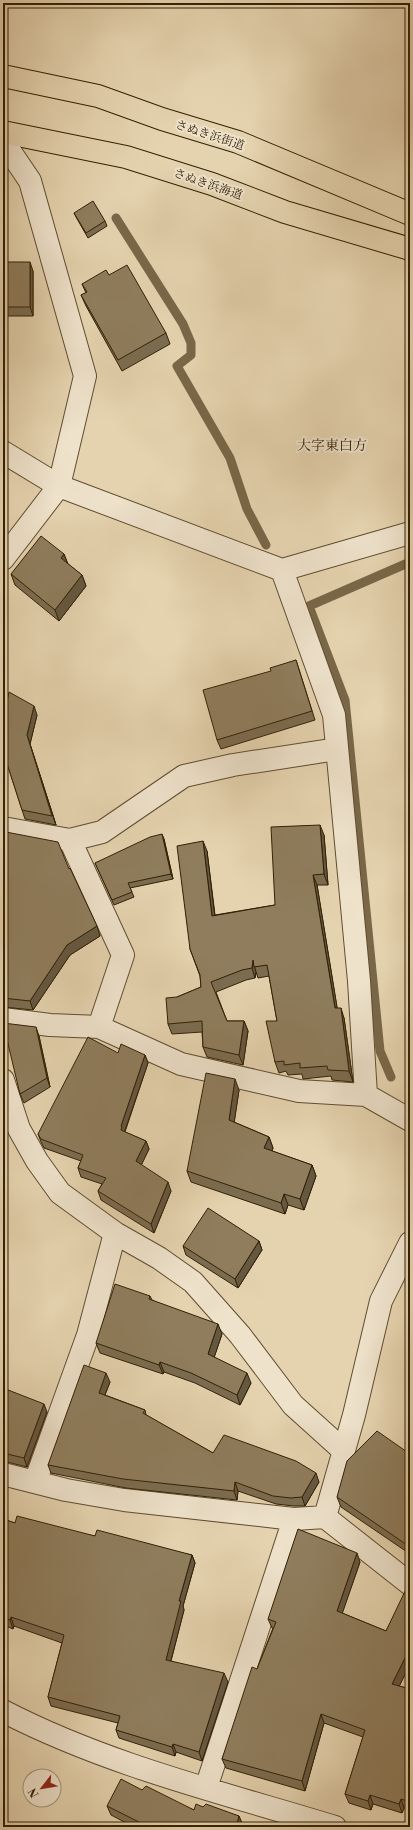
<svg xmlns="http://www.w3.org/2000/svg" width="413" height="1830" font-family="'Libre Bodoni','Noto Serif JP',serif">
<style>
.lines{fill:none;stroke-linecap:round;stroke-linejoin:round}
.stream{stroke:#796748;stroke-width:9}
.minor-casing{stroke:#5f4d30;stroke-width:24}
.major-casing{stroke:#322005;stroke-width:24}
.minor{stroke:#eee2cb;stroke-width:22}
.major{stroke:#e5d3af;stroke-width:22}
.wall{fill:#7b6c50;stroke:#322005}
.shaded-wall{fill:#645841;stroke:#322005}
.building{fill:#8f7d5d;stroke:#322005}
.labels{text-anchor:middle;stroke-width:4;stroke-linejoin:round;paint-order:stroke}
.street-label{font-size:12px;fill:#322005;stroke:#eee2cb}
.quarter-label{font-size:14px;fill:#322005;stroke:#eee2cb}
</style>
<rect width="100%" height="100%" fill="#e5d3af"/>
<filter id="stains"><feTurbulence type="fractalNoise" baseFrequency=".005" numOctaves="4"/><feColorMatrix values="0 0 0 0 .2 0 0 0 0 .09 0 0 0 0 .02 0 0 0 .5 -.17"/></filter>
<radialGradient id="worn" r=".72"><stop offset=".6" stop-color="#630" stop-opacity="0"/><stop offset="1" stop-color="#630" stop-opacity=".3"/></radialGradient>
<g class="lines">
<path class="stream" d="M116,218L183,324L191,343V355L177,366L230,458L247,509L266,545
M391,1077L380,1051L345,700L309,606L410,562"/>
<g class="minor-casing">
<path id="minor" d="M3,141L30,181L85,376L59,486L3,559
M3,452L59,486L282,570L410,533
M282,570L334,715L359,981L366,1095L410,1120
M3,828L70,840L102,832L184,776L233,765L337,749
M70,840L123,955L99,1027
M3,1019L50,1025L99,1027L181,1064L299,1091L366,1095
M3,1080L19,1129L37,1161L60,1193L115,1233L159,1258L193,1282L240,1335L293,1405L344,1451
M3,1474L66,1490L124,1500L294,1519L325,1517L410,1584
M35,1482L88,1335L115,1233
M325,1517L354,1415L381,1301L410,1243
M3,1711C107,1765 224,1793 335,1827
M206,1788L294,1519"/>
</g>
<g class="major-casing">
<path id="major" d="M3,76L98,96L162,119L238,142L410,214
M3,132L126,157L212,184L285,212L410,249"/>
</g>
<use href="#minor" class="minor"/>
<use href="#major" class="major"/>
</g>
<path class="wall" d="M74,213L105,221L107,226L88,238L76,217Z
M3,262L33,271V316H5V327H3Z
M109,275L166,333L170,344L122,371L86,306L81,295L86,293L82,284Z
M64,554L68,564L82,575L86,586L59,621L15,585L11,574Z
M296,660L315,720L221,749L217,740L271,671Z
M37,715L30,744L56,825L25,819L3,751Z
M324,835L328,885H317L337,1008L344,1018L353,1082L332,1080L331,1076L303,1079L302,1074L288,1075L286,1071L279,1073L275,1062L277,1021L269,976L258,978L256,972L255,978L246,980L216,992L227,1021H244L248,1031L243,1065L207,1057L203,1047L202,1032L172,1034L168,1024L177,997L201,987L200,976L190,949L207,851L215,915L275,905Z
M164,839L173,879L130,888L134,897L114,905L95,863Z
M3,845L69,869L100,936L70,955L33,1010L3,1007Z
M39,1036L50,1087L24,1103L20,1094Z
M118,1053L145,1055L148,1063L125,1132L146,1141L149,1149L141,1165L171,1191L154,1233L101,1200L98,1191L102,1184L81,1177L78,1168L81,1161L44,1148L41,1142L38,1134Z
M239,1090L234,1122L269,1137L273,1148L272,1151L312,1165L316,1176L304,1210L288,1205L285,1214L191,1182L187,1171Z
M259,1241L262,1250L238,1288L186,1255L183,1246Z
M150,1296L152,1300L222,1334L214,1357L251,1383L240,1405L195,1383L164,1372L163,1374L100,1353L96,1343Z
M110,1382L105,1395L145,1410L146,1415L213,1453L319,1482L305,1506H294L276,1504L238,1491L237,1500L126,1488L51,1473L48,1465Z
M3,1388L47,1412L27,1467L3,1461Z
M410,1454V1554L341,1507L337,1497Z
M3,1519L15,1523L95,1536L192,1555L195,1563L183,1606L184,1610L171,1661L228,1682L202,1761L176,1752L175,1756L119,1738L116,1730L118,1723L51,1706L48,1697L62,1643L14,1626L13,1629L3,1625Z
M360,1562L342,1613L386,1631L410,1586V1664L399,1686L410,1689V1810L404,1808L402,1813L373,1804L371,1810L349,1803L345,1794L363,1737L324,1723L305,1791L226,1768L222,1759L257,1669L273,1628H272L268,1619Z
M142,1790L194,1810L203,1807L239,1816L243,1826L242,1827H134L111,1815L107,1806Z"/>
<path class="shaded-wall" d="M30,262L33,271V316L30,307Z
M3,310L5,316V327L3,320Z
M64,554L68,565L61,558Z
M82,575L86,586L59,621L55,610Z
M34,706L37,715L30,744L56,825L27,735Z
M320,825L324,835L328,885L324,874Z
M162,834L164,839L173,879L171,874Z
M203,841L207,851L216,926L212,916Z
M313,875L317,885L339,1019L335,1008Z
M97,926L100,936L70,955L33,1010L30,1001L67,945Z
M253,960L256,972L255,978L252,968Z
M341,1008L344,1018L353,1082L349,1071Z
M244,1021L248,1031L243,1065L239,1055Z
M36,1027L39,1036L50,1087L47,1078Z
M145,1055L148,1063L124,1133L121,1130V1126Z
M235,1079L239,1090L233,1131L229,1120Z
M269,1137L273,1148L268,1159L264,1148Z
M146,1141L149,1149L139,1170L136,1161Z
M312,1165L316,1176L304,1210L300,1199Z
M168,1182L171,1191L154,1233L151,1224Z
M284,1194L288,1205L285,1214L281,1203Z
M259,1241L262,1250L238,1288L235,1279Z
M218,1324L222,1334L212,1364L208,1354Z
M160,1362L164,1372L163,1374L159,1365Z
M106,1373L110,1382L102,1402L99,1393Z
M247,1373L251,1383L240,1405L237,1395Z
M44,1404L47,1412L27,1467L24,1458Z
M316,1473L319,1482L305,1506L302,1497Z
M235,1482L238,1491L237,1500L234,1491Z
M357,1553L360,1562L340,1620L337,1611Z
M192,1555L195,1563L183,1606L184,1610L169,1668L166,1660L179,1601Z
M11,1617L14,1626L13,1629L10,1620Z
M410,1648V1664L396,1693L392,1684Z
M224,1673L228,1682L202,1761L199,1752Z
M321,1714L324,1723L305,1791L302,1781Z
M173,1744L176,1752L175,1756L172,1747Z
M370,1795L373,1804L371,1810L368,1801Z
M401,1799L404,1808L402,1813L399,1804Z
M239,1816L243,1826L242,1827H236Z"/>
<path class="building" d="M93,201L105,221L86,233L74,213Z
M3,262H30V307H3Z
M127,265L166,333L118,360L81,295L87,292L82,284L106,270L109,275Z
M41,536L64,554L61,558L82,575L55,610L11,574Z
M296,660L312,711L217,740L203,690L271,671L270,668Z
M9,692L34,706L27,735L52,816L22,810L3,751V721Z
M320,825L324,874L313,875L335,1008H341L349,1071L328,1070L327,1066L300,1068V1063L284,1065V1061L275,1062L266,1021H277L267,965L254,967L253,960L252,968L242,970L211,982L227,1021H244L239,1055L203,1047L202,1021L168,1024L166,998L177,997L201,987L200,975L190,949L177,846L203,841L212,916L275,905L271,827Z
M6,832L58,842L69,869L70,868L97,926L67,945L30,1001L3,998V845Z
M162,834L171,874L128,883L132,892L112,900L95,863L150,837Z
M3,1023L36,1027L47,1078L20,1094Z
M88,1037L118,1053L121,1044L145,1055L121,1126H122L121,1130L146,1141L136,1161L168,1182L151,1224L98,1191L106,1178L78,1168L83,1155L41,1139L38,1134Z
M206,1073L235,1079L229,1120L269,1137L264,1148L312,1165L300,1199L284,1194L281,1203L187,1171Z
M208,1208L259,1241L235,1279L183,1246Z
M115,1284L150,1296L149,1299L218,1324L208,1354L247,1373L237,1395L191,1373L160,1362L159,1365L96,1343Z
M84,1365L106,1373L99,1393L145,1410L143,1413L213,1453L224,1435L296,1461L316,1473L302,1497L291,1498L273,1496L235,1482L234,1491L123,1479L48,1465Z
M3,1388L44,1404L24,1458L3,1453Z
M377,1431L410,1454V1547L337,1497L347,1461Z
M17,1516L95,1536L97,1530L192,1555L179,1601H181L166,1660L224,1673L199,1752L173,1744L172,1747L116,1730L120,1716L48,1697L64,1635L11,1617L10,1620L3,1618V1519L15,1523Z
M298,1529L357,1553L337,1611L386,1631L407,1587L410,1586V1648L392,1684L410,1689V1802L401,1799L399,1804L370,1795L368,1801L345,1794L365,1730L321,1714L302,1781L222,1759L252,1667L257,1669L276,1622L268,1619Z
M121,1779L142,1790L146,1786L194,1810L196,1804L203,1807L206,1804L239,1816L236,1827H149L107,1806Z"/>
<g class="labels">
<g class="street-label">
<text transform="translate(210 135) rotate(18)" y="4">さぬき浜街道</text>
<text transform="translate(208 184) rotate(19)" y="4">さぬき浜海道</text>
</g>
<g class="quarter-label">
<text x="332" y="450">大字東白方</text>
</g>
</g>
<rect width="413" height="1830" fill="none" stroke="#e5d3af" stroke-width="16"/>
<rect x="4" y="4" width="405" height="1822" fill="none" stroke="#322005" stroke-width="2"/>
<rect x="8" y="8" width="397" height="1814" fill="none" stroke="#322005"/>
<g transform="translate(42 1788) rotate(239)"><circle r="19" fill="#eee2cb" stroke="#a3947c"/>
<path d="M0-3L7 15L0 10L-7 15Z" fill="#8f2418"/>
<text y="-6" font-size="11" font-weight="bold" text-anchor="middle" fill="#322005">N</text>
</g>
<rect width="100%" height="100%" filter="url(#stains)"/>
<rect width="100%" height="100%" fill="url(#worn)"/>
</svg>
